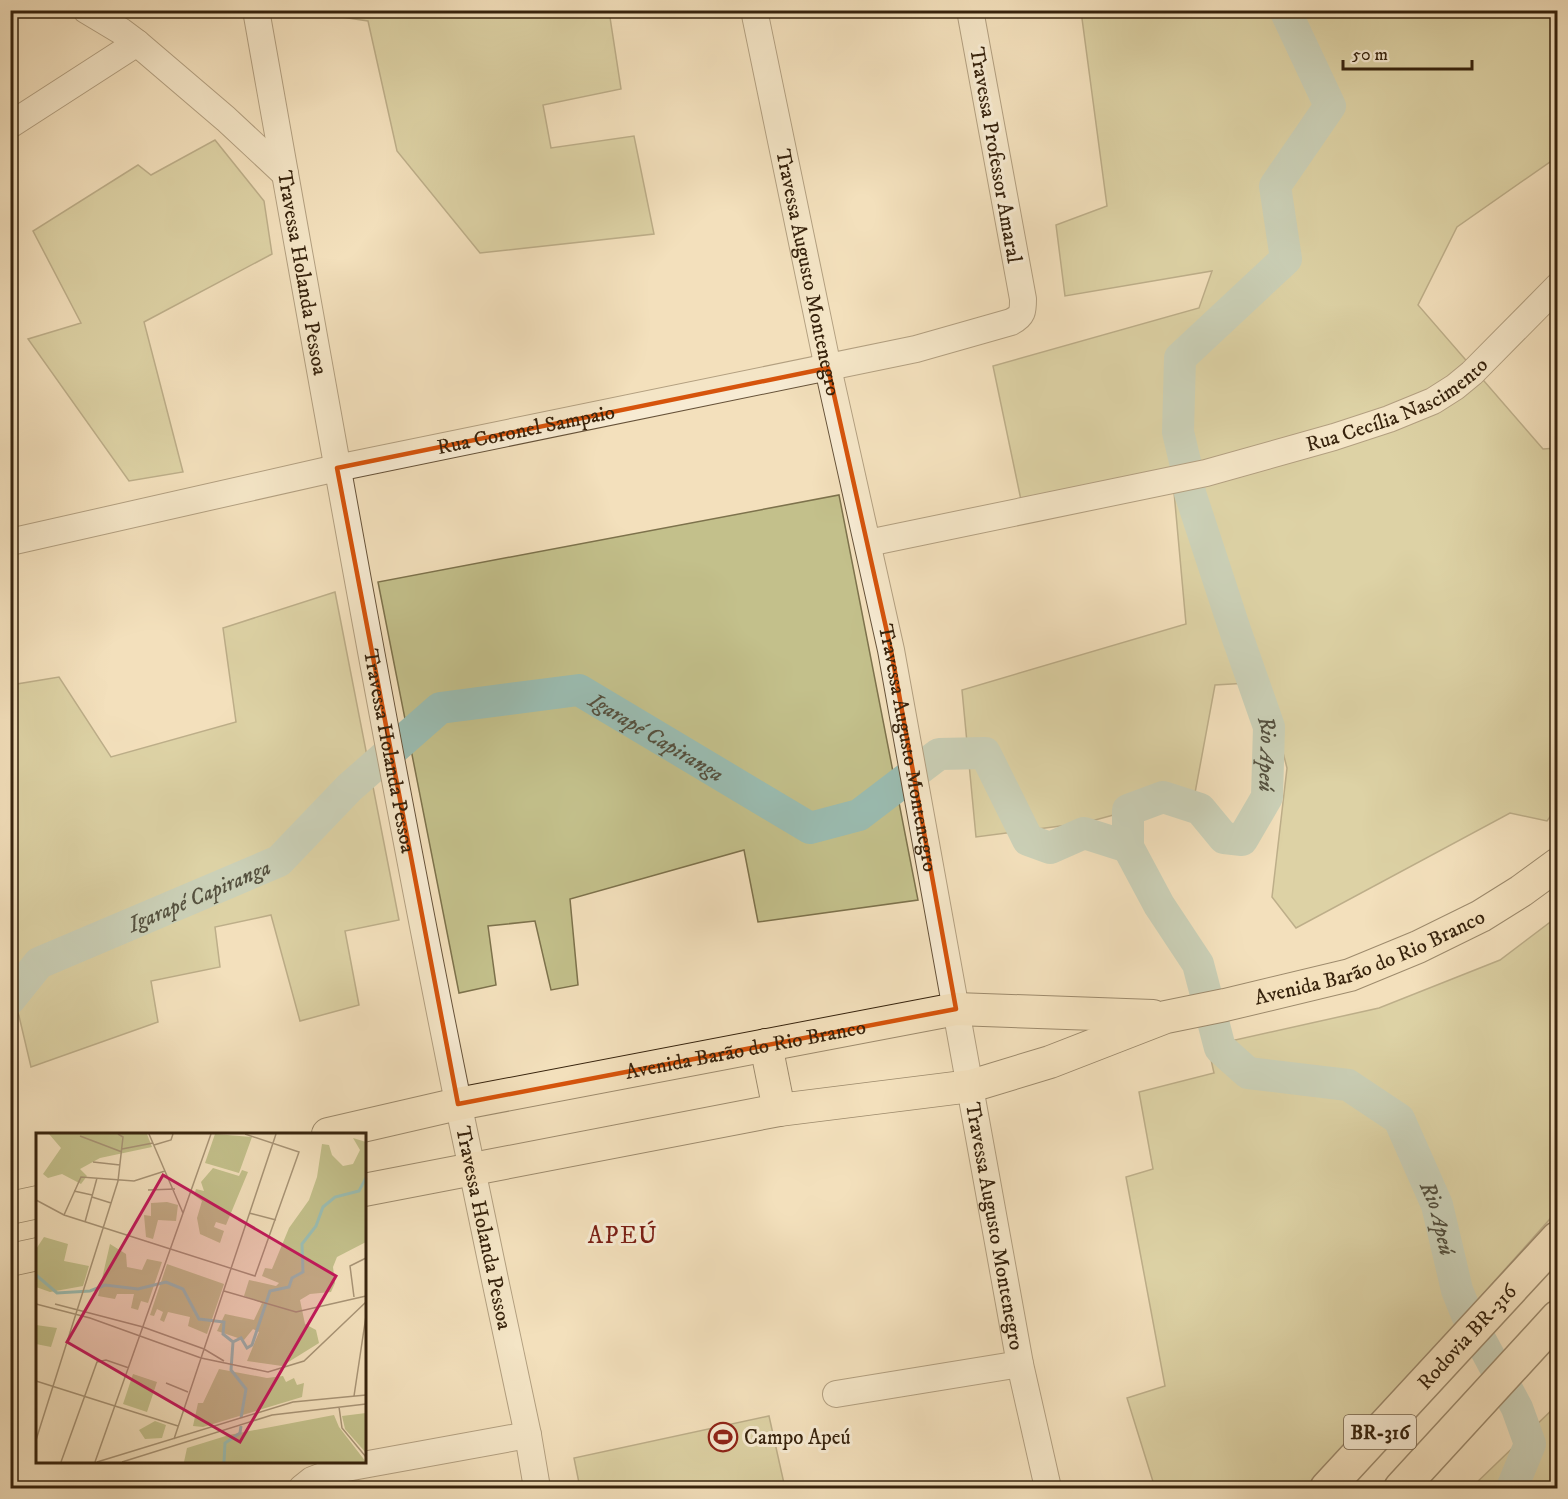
<svg xmlns="http://www.w3.org/2000/svg" width="1568" height="1499" font-family="'IM FELL DW Pica',serif">
<style>
.green{fill:#c3c08b;stroke:#7d724c;stroke-width:1.5}
.lines{fill:none;stroke-linecap:round;stroke-linejoin:round}
.river{stroke:#9bbdb2;stroke-width:32}
.minor-casing{stroke:#665239;stroke-width:28}
.major-casing{stroke:#37230d;stroke-width:34}
.highway-casing{stroke:#37230d;stroke-width:36}
.minor{stroke:#f7ebd3;stroke-width:26}
.major{stroke:#f3e0bc;stroke-width:32}
.highway{stroke:#f3e0bc;stroke-width:33}
.marked{fill:none;stroke:#d6540c;stroke-width:4.5;stroke-linejoin:round}
.labels{text-anchor:middle;stroke-width:6;stroke-linejoin:round;paint-order:stroke}
.shield{fill:#f7ebd3;stroke:#715f48;stroke-width:1.5}
.shield-label{font-size:20px;font-weight:bold;fill:#37230d}
.street-label{font-size:21px;fill:#37230d;stroke:#f7ebd3}
.poi-label{font-size:21px;fill:#37230d;stroke:#f7ebd3;text-anchor:start}
.water-label{font-size:22px;font-style:italic;fill:#55513f;stroke:#f7ebd3}
.quarter-label{font-size:24px;letter-spacing:1.5px;fill:#7a1f14;stroke:#f7ebd3}
.inset-river{fill:none;stroke:#9bbdb2;stroke-width:3}
.inset-road{fill:none;stroke:#a89476;stroke-width:1.5}
.view{fill:#c2185b;fill-opacity:0.15;stroke:#c2185b;stroke-width:3}
.inset-edge{fill:none;stroke:#37230d;stroke-width:3}
</style>
<rect width="100%" height="100%" fill="#f3e0bc"/>
<filter id="stains"><feTurbulence type="fractalNoise" baseFrequency=".00333" numOctaves="4"/><feColorMatrix values="0 0 0 0 .2 0 0 0 0 .09 0 0 0 0 .02 0 0 0 .5 -.17"/></filter>
<radialGradient id="worn" r=".72"><stop offset=".6" stop-color="#630" stop-opacity="0"/><stop offset="1" stop-color="#630" stop-opacity=".3"/></radialGradient>
<path class="green" d="M301,11H609L621,89L543,105L551,148L634,136L654,234L480,253L397,151L368,21Z
M1081,11H1556L1558,12L1557,157L1457,227L1418,305L1543,449L1557,448L1558,806L1547,821L1510,813L1296,928L1272,897L1287,768L1265,682L1215,685L1195,793L1084,823L976,837L962,690L1186,624L1172,470L1021,500L993,366L1199,308L1212,271L1065,296L1056,225L1107,206Z
M215,140L264,201L272,254L144,322L183,472L129,481L28,339L81,323L33,231L138,165L151,175Z
M839,495L918,900L758,922L744,850L570,899L578,985L551,990L535,921L488,926L496,985L459,993L378,582Z
M335,592L399,920L345,931L359,1005L300,1021L271,915L215,927L220,967L151,981L158,1022L31,1067L19,1016L11,995V685L59,677L111,757L236,722L223,628Z
M1557,917V1211L1310,1488H1155L1127,1398L1165,1386L1126,1177L1153,1169L1139,1092L1214,1073L1208,1046L1379,1008L1500,960Z
M1557,1405V1488H1471Z
M769,1416L785,1488H580L574,1458Z"/>
<g class="lines">
<g class="river">
<path id="s1" d="M1285,10L1330,106L1275,186L1286,259L1180,358L1178,432L1187,470L1190,493L1235,630L1269,727L1267,797L1242,840L1224,838L1200,809L1163,797L1128,810V847L1159,905L1198,964L1220,1048L1248,1073L1348,1085L1399,1119L1437,1205L1457,1290L1467,1315L1517,1408L1530,1444L1512,1488"/>
<path id="s2" d="M10,999L39,963L279,861L349,788L440,708L579,690L810,828L859,815L939,754L985,753L1028,840L1050,848L1084,833L1128,847"/>
</g>
<g class="minor-casing">
<g id="minor">
<path d="M86,10L121,31L137,43L226,119L285,174"/>
<path id="s3" d="M256,10C321,376 385,743 459,1107C481,1216 505,1326 528,1435L537,1488"/>
<path id="s4" d="M754,10L828,368L891,650L1020,1364L1048,1488"/>
<path d="M10,125L137,43"/>
<path id="s5" d="M10,542L337,468L916,349L1011,322C1023,316 1023,311 1023,299L970,10"/>
<path id="s6" d="M868,543L1206,473L1334,437L1389,419L1433,401L1455,387L1472,373L1558,286"/>
<path d="M836,1394L1020,1364"/>
<path d="M302,1488L312,1480L341,1469L528,1435"/>
</g>
</g>
<g class="major-casing">
<g id="major">
<path d="M766,1045L779,1110"/>
<path id="s7" d="M328,1134L458,1104L956,1009L1153,1016"/>
<path id="s8" d="M364,1190L779,1110L971,1086L1050,1062L1166,1017L1225,1005L1350,975L1418,947L1481,916L1521,891L1558,864"/>
<path d="M10,1208L38,1202"/>
<path d="M10,1260L38,1254"/>
</g>
</g>
<g class="highway-casing">
<g id="highway">
<path id="s9" d="M1327,1488L1558,1238"/>
<path d="M1401,1488L1558,1317"/>
</g>
</g>
<use href="#minor" class="minor"/>
<use href="#major" class="major"/>
<use href="#highway" class="highway"/>
</g>
<path d="M0 0H1568V1499H0ZM828,368L891,650L956,1009L458,1104L337,468Z" fill="#f3e0bc" fill-opacity=".55" fill-rule="evenodd"/>
<path class="marked" d="M828,368L891,650L956,1009L458,1104L337,468Z"/>
<defs>
<g id="stadium-ring" transform="scale(1.5)"><circle r="9.5" fill="#f7ebd3" stroke="#8f2418" stroke-width="1.5"/><path d="M0-5a6.5 5 0 1 0 0 10a6.5 5 0 1 0 0-10ZM-3.5-1.8h7v3.6h-7Z" fill="#8f2418"/></g>
</defs>
<g fill-rule="evenodd">
<use href="#stadium-ring" x="723" y="1437"/>
</g>
<g class="labels">
<rect class="shield" x="1344" y="1415" width="72" height="34" rx="4.5"/>
<g class="shield-label">
<text x="1380" y="1439">BR-316</text>
</g>
<g class="street-label">
<text transform="translate(996 155) rotate(80)" y="7">Travessa Professor Amaral</text>
<text dy="7" stroke="none"><textPath href="#s4" startOffset="268">Travessa Augusto Montenegro</textPath></text>
<text dy="7" stroke="none"><textPath href="#s3" startOffset="267">Travessa Holanda Pessoa</textPath></text>
<text dy="7" stroke="none"><textPath href="#s6" startOffset="549">Rua Cecília Nascimento</textPath></text>
<text dy="7" stroke="none"><textPath href="#s5" startOffset="528">Rua Coronel Sampaio</textPath></text>
<text dy="7" stroke="none"><textPath href="#s4" startOffset="754">Travessa Augusto Montenegro</textPath></text>
<text dy="7" stroke="none"><textPath href="#s3" startOffset="753">Travessa Holanda Pessoa</textPath></text>
<text dy="7" stroke="none"><textPath href="#s8" startOffset="1036">Avenida Barão do Rio Branco</textPath></text>
<text dy="7" stroke="none"><textPath href="#s7" startOffset="426">Avenida Barão do Rio Branco</textPath></text>
<text dy="7" stroke="none"><textPath href="#s4" startOffset="1240">Travessa Augusto Montenegro</textPath></text>
<text dy="7" stroke="none"><textPath href="#s3" startOffset="1239">Travessa Holanda Pessoa</textPath></text>
<text dy="7" stroke="none"><textPath href="#s9" startOffset="206">Rodovia BR-316</textPath></text>
</g>
<g class="poi-label">
<text x="744" y="1444">Campo Apeú</text>
</g>
<g class="water-label">
<text dy="8" stroke="none"><textPath href="#s2" startOffset="760">Igarapé Capiranga</textPath></text>
<text dy="8" stroke="none"><textPath href="#s1" startOffset="832">Rio Apeú</textPath></text>
<text dy="8" stroke="none"><textPath href="#s2" startOffset="220">Igarapé Capiranga</textPath></text>
<text dy="8" stroke="none"><textPath href="#s1" startOffset="1624">Rio Apeú</textPath></text>
</g>
<g class="quarter-label">
<text x="623" y="1243">APEÚ</text>
</g>
</g>
<g transform="translate(36 1133)">
<rect width="330" height="330" fill="#f3e0bc"/>
<path d="M13,1H111L116,14L64,25L44,36L51,43L45,51L26,41L12,45L7,41L25,15ZM179,1L216,4L203,40L169,30ZM317,5L330,9V109L301,124L297,134L299,150L295,159L274,161L264,167L269,191L280,197L283,210L246,233L211,228L223,199L217,196L208,207L181,198L189,181L218,187L226,170L208,163L213,147L240,153L243,150L226,143L229,135L236,136L253,95L273,67L281,44L286,11L293,12L296,22L307,33L317,31L324,17ZM177,35L203,43L206,37L212,39L190,92L180,89L178,94L188,98L184,110L164,101L161,85L166,68L158,62L160,56L168,58L165,49ZM131,69L142,72L140,88L122,87L117,106L110,104L108,82L115,83V70ZM8,104L32,111L28,128L53,133L47,153L14,159L0,154V116ZM74,111L90,121L91,134L106,137L111,126L126,129L112,170L105,168L102,177L95,175L98,161H81L79,166L62,163ZM131,131L188,151L171,201L152,193L154,184L132,179L128,189L124,187L127,179L121,176L118,183L114,182ZM0,192L21,195L15,214L0,211ZM183,236L231,245L247,243L250,249L258,245L261,252L268,250L266,264L167,294L157,293L162,270H167ZM97,241L121,249L111,279L87,271ZM330,280V320L309,296L306,283ZM298,282L303,294L330,329H148L151,315L193,302ZM119,288L130,292L126,305L109,306L103,297Z" fill="#c3c08b"/>
<path class="inset-river" d="M0,142L21,160L54,158L69,152L102,156L130,149L147,156L163,186L188,189L187,201L197,209M205,285L210,256L195,237L197,209L205,205L211,215L216,212L234,158L253,154L256,145L267,139L266,111L280,93L287,74L299,64L323,58L330,45M188,329L189,310L204,300L205,293"/>
<path class="inset-road" d="M113,1L147,80M44,3L86,19M118,12L135,7L137,1M86,16L117,10M57,29L84,32M112,57L139,56M38,58L56,62M56,64L75,70M0,67L28,82L219,143L263,19L209,1M213,80L240,87M28,82L45,44L98,48L129,38M49,89L61,45M188,158L260,179L330,163M318,164L314,133L330,125M0,171L54,185L165,225L232,239L268,228L330,169M19,171L107,194L168,216L188,228M0,248L142,293M130,250L152,259M318,263L330,183M303,274L306,295L330,324M138,306L240,1M0,307L82,48L87,4L82,1M25,329L61,229L70,227L93,235M59,329L175,1M61,329L257,269L330,262M86,329L236,282L330,271"/>
<path class="view" d="M127,42L300,143L204,309L31,209Z"/>
<rect width="330" height="330" class="inset-edge"/>
</g>
<rect width="1568" height="1499" fill="none" stroke="#f3e0bc" stroke-width="36"/>
<rect x="12" y="12" width="1544" height="1475" fill="none" stroke="#37230d" stroke-width="3"/>
<rect x="18" y="18" width="1532" height="1463" fill="none" stroke="#37230d" stroke-width="1.5"/>
<path d="M1343 60v9h129v-9" fill="none" stroke="#37230d" stroke-width="3"/>
<text x="1352" y="60" font-size="18" fill="#37230d" stroke="#f7ebd3" stroke-width="4.5" paint-order="stroke">50 m</text>
<rect width="100%" height="100%" filter="url(#stains)"/>
<rect width="100%" height="100%" fill="url(#worn)"/>
</svg>
